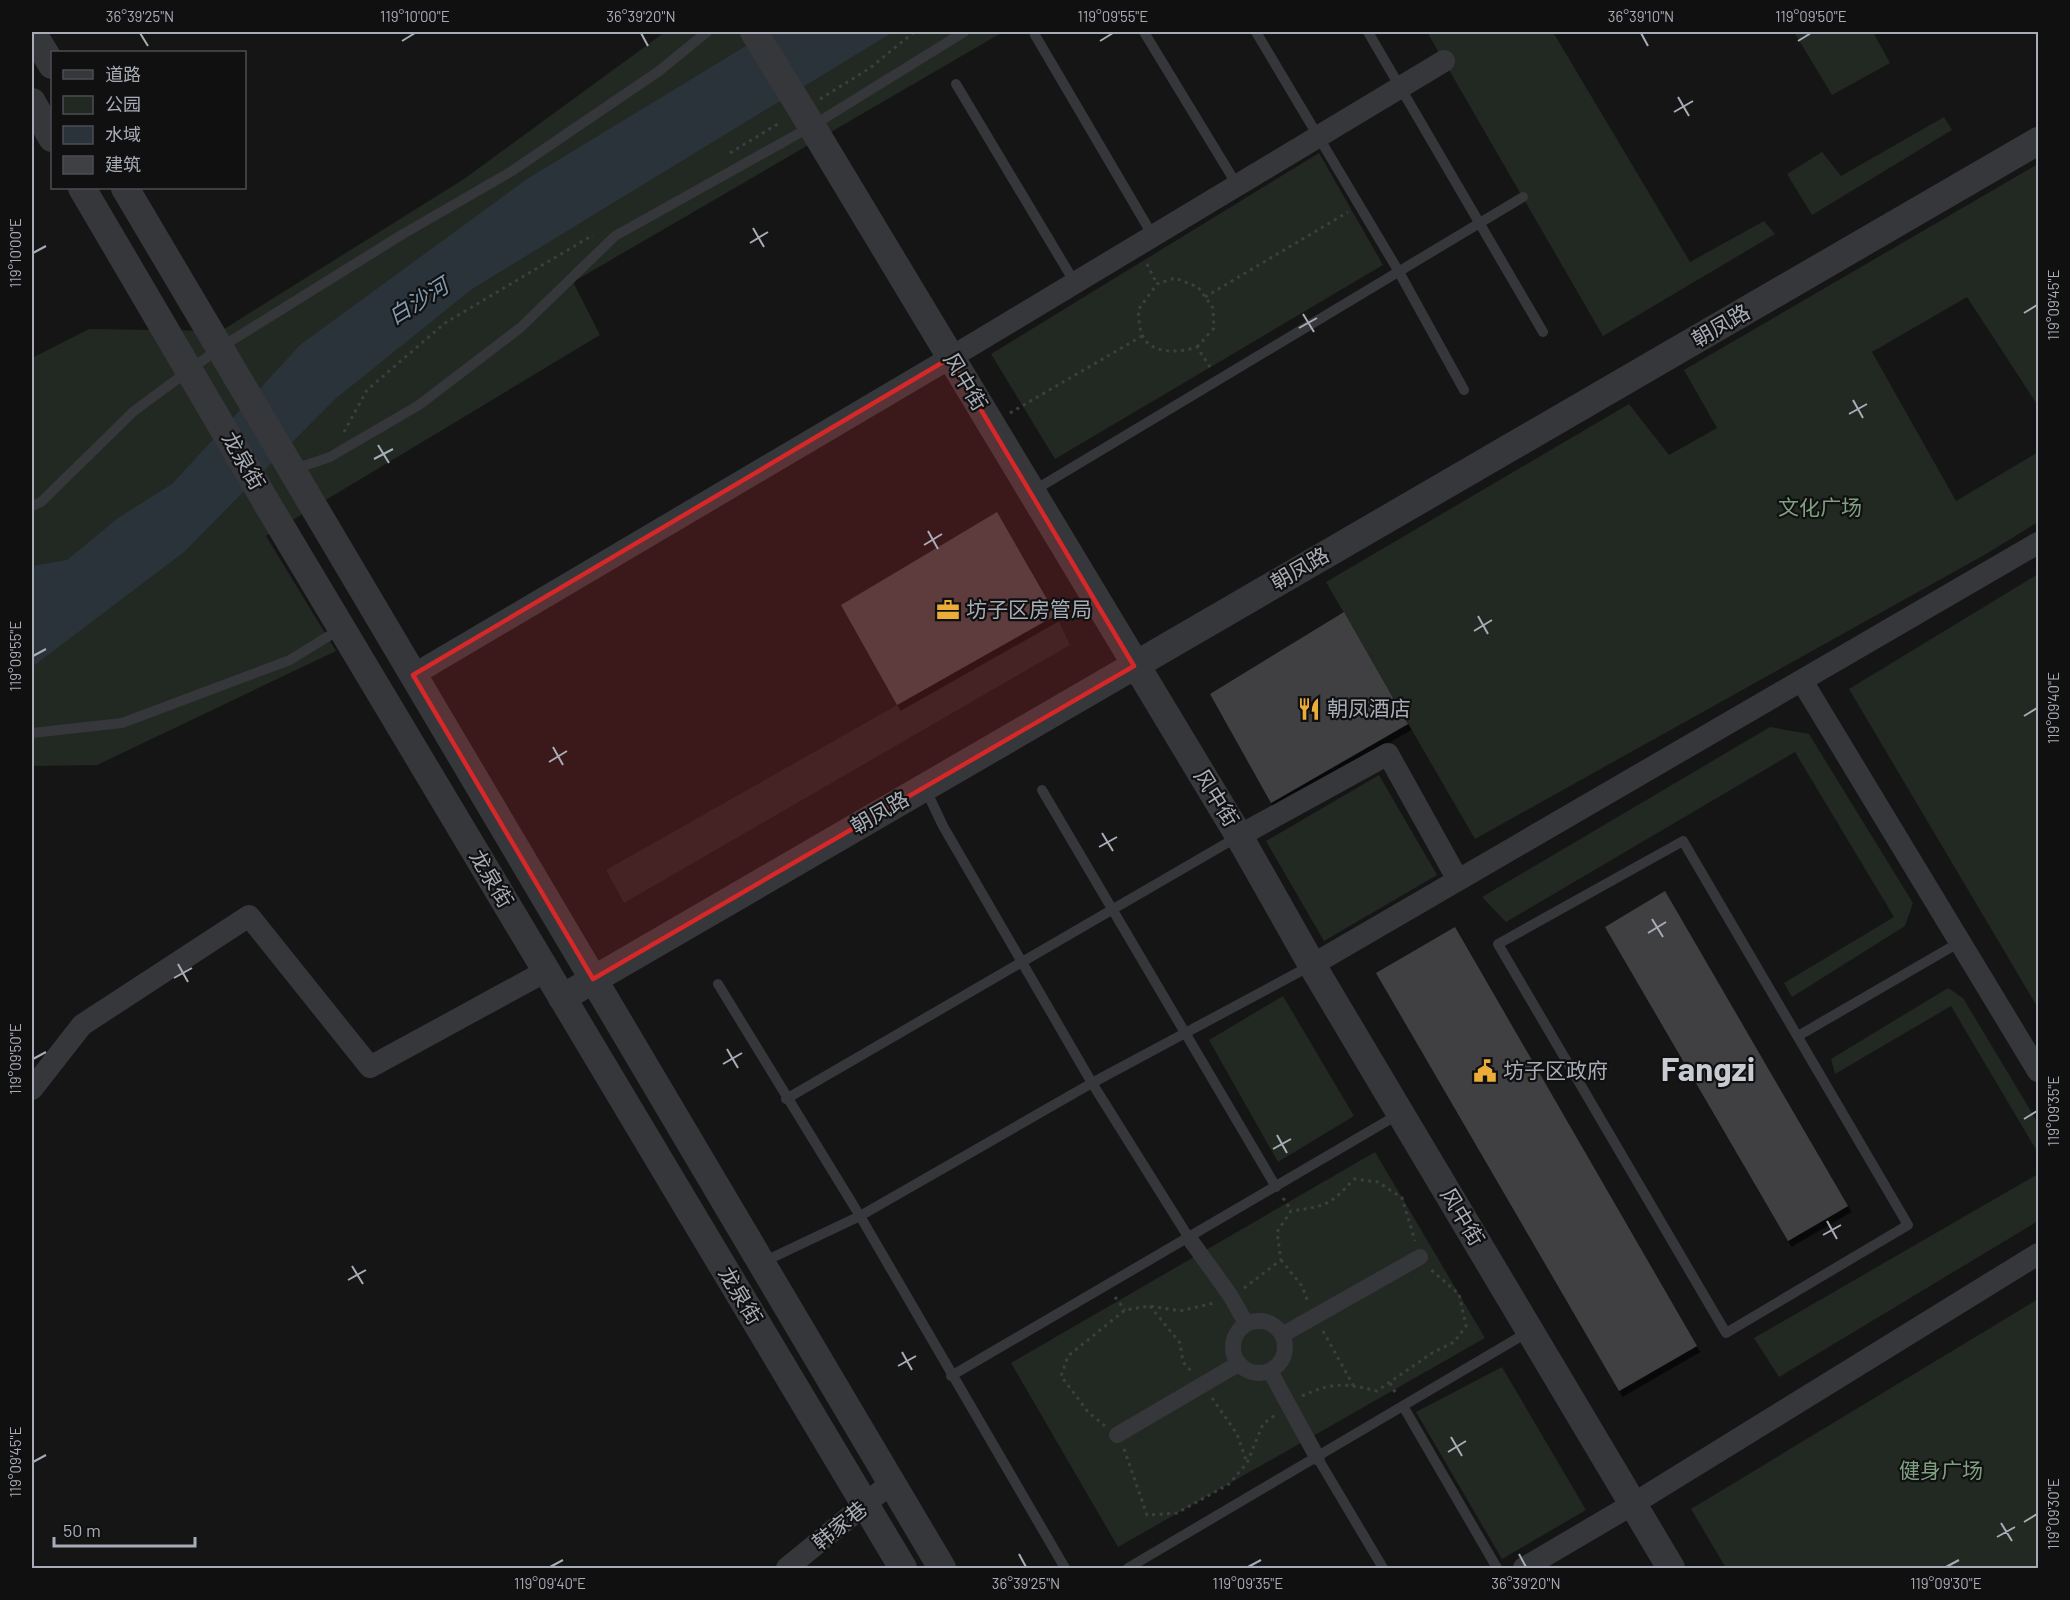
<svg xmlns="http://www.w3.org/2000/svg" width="2070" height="1600" font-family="Barlow,'Noto Sans SC',sans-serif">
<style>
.built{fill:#212123}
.green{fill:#212922}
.water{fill:#2b333a}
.building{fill:#3f4043;filter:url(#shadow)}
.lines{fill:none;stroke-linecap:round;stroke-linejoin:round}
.path{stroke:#3c3e42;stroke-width:3;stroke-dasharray:3 4.5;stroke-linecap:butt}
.service{stroke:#36373b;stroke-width:10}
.pedestrian{stroke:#36373b;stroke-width:16}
.minor{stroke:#36373b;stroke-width:22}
.tertiary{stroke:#36373b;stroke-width:28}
.tertiary-bridge{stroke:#36373b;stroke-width:28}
.marked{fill:#d62828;fill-opacity:0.2;stroke:#d62828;stroke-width:4.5;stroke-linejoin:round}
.ticks{fill:none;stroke:#a7acb6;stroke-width:2}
.labels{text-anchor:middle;stroke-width:4.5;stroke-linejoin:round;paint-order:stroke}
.street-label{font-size:21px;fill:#a7acb6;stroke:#101011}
.park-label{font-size:21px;fill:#7fa080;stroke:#101011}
.poi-label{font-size:21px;fill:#a7acb6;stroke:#101011;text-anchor:start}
.water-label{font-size:22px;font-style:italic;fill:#7f9ab0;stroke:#101011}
.town-label{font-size:33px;font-weight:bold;fill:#c8cbd2;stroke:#101011}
.neatline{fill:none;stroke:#a7acb6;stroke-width:2}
.ticks-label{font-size:15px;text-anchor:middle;fill:#a7acb6}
</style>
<defs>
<filter id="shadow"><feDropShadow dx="3.5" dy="6" stdDeviation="0" flood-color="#0009"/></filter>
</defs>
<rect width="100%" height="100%" fill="#151516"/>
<path class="built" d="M1056,615L1070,645L624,903L606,870Z"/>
<path class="green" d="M665,32H1003L573,282L600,335L266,536L336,651L97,765L32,766V358L89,329L221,331L464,179Z
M1427,32H1553L1690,262L1764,221L1775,234L1603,336Z
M1794,32H1873L1890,63L1832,95Z
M1944,117L1952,130L1812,215L1787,174L1822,152L1841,176Z
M1319,153L1383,265L1055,459L991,354Z
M2038,164V239L2036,241L2038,245V406L1967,297L1872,352L1956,501L2038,452V522L1986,554L1475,839L1326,582L1629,404L1669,455L1717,428L1684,370Z
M2038,574V1008L1849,689Z
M1770,727L1809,734L1913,903L1905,926L1792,997L1784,983L1894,917L1795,752L1506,922L1482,897Z
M1379,775L1437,875L1324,941L1266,841Z
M1948,988L1963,998L2038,1123V1153L1951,1006L1835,1074L1831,1059Z
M1283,996L1354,1116L1278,1162L1209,1040Z
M1375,1152L1485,1338L1118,1547L1011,1363Z
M2038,1174V1221L1779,1377L1754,1338Z
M2038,1299V1568H1726L1691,1509Z
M1502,1367L1586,1510L1502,1559L1416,1412Z"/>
<path class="water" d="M769,32H893L472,289L334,400L184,552L32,667V566L67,560L118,518L172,484L300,345L527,179Z"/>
<path class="building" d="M997,512L1056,615L897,705L841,605Z
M1344,612L1408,724L1271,803L1210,694Z
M1665,891L1848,1206L1788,1241L1605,927Z
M1455,927L1697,1346L1619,1391L1376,973Z"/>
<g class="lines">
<path class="path" d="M820,99L870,68L914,32
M730,153L781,122
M1147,264L1157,284
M1205,297L1348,212
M1197,347L1214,328L1213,308L1198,287L1175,278L1157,284L1138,310C1139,318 1139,327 1142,334C1149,355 1181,353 1197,347L1210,367
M1010,413L1142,336
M344,432L367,390L445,323L593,235
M1283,1198L1291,1210
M1281,1260L1302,1286L1308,1302
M1244,1288L1281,1260L1277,1232L1291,1211C1327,1206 1330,1205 1354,1179L1378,1182L1402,1198L1415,1241
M1115,1297L1125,1310
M1150,1306L1180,1343L1183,1362L1191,1371
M1323,1331L1353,1385
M1390,1383L1396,1394
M1302,1396C1332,1382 1345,1383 1377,1391L1432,1353L1454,1342L1466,1326L1459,1294L1430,1269
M1212,1398L1237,1434L1247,1463L1263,1424L1275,1415
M1105,1426L1088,1412L1061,1376L1068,1356L1125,1310L1150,1306L1180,1311L1214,1303
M1124,1449L1147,1515L1177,1513L1229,1484L1247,1463"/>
<path class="service" d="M1144,32L1237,185
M1256,32L1399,272L1464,390
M1368,32L1543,332
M1035,35L1153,236
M956,84L1075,283
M292,470L330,457L419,405L520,328L615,236L812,126L964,32
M1033,491L1523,197
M32,506L41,502L134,411L221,347L403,234L512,171L659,71L707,32
M32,733L122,723L290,660L340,629
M925,788L943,826L1092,1083L1189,1238
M1042,790L1276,1187
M1683,841L1908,1225L1726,1333L1498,944Z
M718,984L860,1216L1065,1568
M1798,1036L1960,942
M786,1099L1239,836
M761,1263L860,1216L1092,1083L1312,965
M951,1376L1399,1114
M1403,1406L1497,1568
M1317,1457L1383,1568
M1128,1568L1528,1332"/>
<path class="pedestrian" d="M1189,1238L1230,1295L1246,1323
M1233 1347a26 26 0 1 1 52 0a26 26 0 1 1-52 0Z
M1282,1335L1420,1257
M1270,1371L1317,1457
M1117,1435L1238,1364"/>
<path class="minor" d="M413,675L950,358L1444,61
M1802,681L2038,1071
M1239,836L1388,754L1458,880
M1312,965L2038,543
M32,1089L82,1025L249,916L370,1067L546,971
M787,1568L891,1483
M1524,1568L1633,1504L2038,1254"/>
<path class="tertiary" d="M32,32L52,65
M32,102L52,138
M808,120L1239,836L1312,965L1671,1568
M82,188L265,500L903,1568
M125,188L942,1568
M562,998L2038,141"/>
<path class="tertiary-bridge" d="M754,32L808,120"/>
</g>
<path class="marked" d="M950,358L1134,666L593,979L413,675Z"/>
<path class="ticks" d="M140,33L148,46M641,33L648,46M1641,33L1648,46M402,41L415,33M1100,41L1113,33M1798,41L1811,33M1678,97L1689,116M1674,112L1693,101M753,228L764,247M750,243L768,232M33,253L46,246M2024,313L2037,305M1303,314L1314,332M1299,328L1317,318M1853,400L1863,418M1849,414L1867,404M378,445L389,463M374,459L393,449M928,531L938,549M924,545L942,534M1478,616L1488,634M1474,631L1492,620M33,656L46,649M2024,716L2037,708M553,747L563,765M549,762L567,751M1102,833L1113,851M1099,847L1117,837M1652,919L1663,937M1648,933L1666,922M178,964L188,982M174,978L192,968M727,1049L738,1068M33,1059L46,1052M723,1064L742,1053M2024,1119L2037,1111M1277,1135L1287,1153M1273,1149L1291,1139M1827,1221L1837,1239M1823,1235L1841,1225M352,1266L363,1284M348,1280L366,1270M902,1352L912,1370M898,1366L916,1356M1451,1437L1462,1456M1448,1452L1466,1441M33,1462L46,1455M2024,1522L2037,1514M2001,1523L2012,1541M1997,1537L2015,1527M1019,1554L1026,1567M1519,1554L1526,1567M550,1567L563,1560M1248,1567L1261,1560M1946,1567L1959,1560"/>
<defs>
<g id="office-bare" transform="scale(1.8)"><path d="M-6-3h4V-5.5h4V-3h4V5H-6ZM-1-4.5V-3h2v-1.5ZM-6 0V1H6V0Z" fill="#ebac38" stroke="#101011" stroke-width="2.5" paint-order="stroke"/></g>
<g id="restaurant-bare" transform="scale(1.8)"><path d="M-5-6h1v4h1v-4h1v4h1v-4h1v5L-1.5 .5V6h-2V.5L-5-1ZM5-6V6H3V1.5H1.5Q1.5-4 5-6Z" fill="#ebac38" stroke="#101011" stroke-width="2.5" paint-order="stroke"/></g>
<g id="civic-bare" transform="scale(1.8)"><path d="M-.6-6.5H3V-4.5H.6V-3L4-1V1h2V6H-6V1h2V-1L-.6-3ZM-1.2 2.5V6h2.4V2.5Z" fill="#ebac38" stroke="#101011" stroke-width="2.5" paint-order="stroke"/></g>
</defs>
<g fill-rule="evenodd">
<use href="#office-bare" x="948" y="610"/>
<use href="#restaurant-bare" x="1309" y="709"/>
<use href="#civic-bare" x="1485" y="1071"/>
</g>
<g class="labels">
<g class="street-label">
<text transform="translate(1721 326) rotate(-30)" y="7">朝凤路</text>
<text transform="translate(965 382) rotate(59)" y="7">风中街</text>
<text transform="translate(243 461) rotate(60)" y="7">龙泉街</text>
<text transform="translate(1300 569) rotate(-30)" y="7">朝凤路</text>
<text transform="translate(1216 798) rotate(58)" y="7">风中街</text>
<text transform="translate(880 813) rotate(-30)" y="7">朝凤路</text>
<text transform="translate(491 879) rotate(59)" y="7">龙泉街</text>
<text transform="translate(1462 1217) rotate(59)" y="7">风中街</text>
<text transform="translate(740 1296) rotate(59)" y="7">龙泉街</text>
<text transform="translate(840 1526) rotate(-39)" y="7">韩家巷</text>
</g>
<g class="park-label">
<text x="1820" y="515">文化广场</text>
<text x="1941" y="1478">健身广场</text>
</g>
<g class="poi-label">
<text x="966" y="617">坊子区房管局</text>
<text x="1327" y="716">朝凤酒店</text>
<text x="1503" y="1078">坊子区政府</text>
</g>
<g class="water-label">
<text transform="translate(418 301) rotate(-32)" y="8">白沙河</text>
</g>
<g class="town-label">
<text x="1708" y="1081">Fangzi</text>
</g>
</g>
<rect width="2070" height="1600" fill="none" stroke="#101011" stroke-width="66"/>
<rect x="51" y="51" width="195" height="138" fill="#101011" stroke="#4c4e53" stroke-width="1.5"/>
<rect x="63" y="70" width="30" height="9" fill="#36373b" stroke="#4c4e53" stroke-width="1.5"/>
<text x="105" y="81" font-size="18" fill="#a7acb6">道路</text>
<rect x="63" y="96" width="30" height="18" fill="#212922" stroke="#4c4e53" stroke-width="1.5"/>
<text x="105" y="111" font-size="18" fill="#a7acb6">公园</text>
<rect x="63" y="126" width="30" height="18" fill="#2b333a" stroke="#4c4e53" stroke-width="1.5"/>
<text x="105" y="141" font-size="18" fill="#a7acb6">水域</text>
<rect x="63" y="156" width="30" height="18" fill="#3f4043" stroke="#4c4e53" stroke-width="1.5"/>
<text x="105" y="171" font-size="18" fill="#a7acb6">建筑</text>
<path d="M54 1537v9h141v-9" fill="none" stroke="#a7acb6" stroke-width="3"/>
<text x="63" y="1537" font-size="18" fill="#a7acb6" stroke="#101011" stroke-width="4.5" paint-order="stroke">50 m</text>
<rect x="33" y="33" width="2004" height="1534" class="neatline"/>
<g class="ticks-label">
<text x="140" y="22">36°39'25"N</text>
<text x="415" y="22">119°10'00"E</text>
<text x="641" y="22">36°39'20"N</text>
<text x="1113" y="22">119°09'55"E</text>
<text x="1641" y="22">36°39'10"N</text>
<text x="1811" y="22">119°09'50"E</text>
<text transform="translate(16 253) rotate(-90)" y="5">119°10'00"E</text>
<text transform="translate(2054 305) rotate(-90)" y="5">119°09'45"E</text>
<text transform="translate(16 656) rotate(-90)" y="5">119°09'55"E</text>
<text transform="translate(2054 708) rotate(-90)" y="5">119°09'40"E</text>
<text transform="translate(16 1059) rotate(-90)" y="5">119°09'50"E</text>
<text transform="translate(2054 1111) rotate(-90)" y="5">119°09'35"E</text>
<text transform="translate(16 1462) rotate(-90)" y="5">119°09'45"E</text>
<text transform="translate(2054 1514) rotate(-90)" y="5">119°09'30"E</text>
<text x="550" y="1589">119°09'40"E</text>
<text x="1026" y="1589">36°39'25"N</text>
<text x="1248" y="1589">119°09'35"E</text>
<text x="1526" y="1589">36°39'20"N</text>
<text x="1946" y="1589">119°09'30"E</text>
</g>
</svg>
